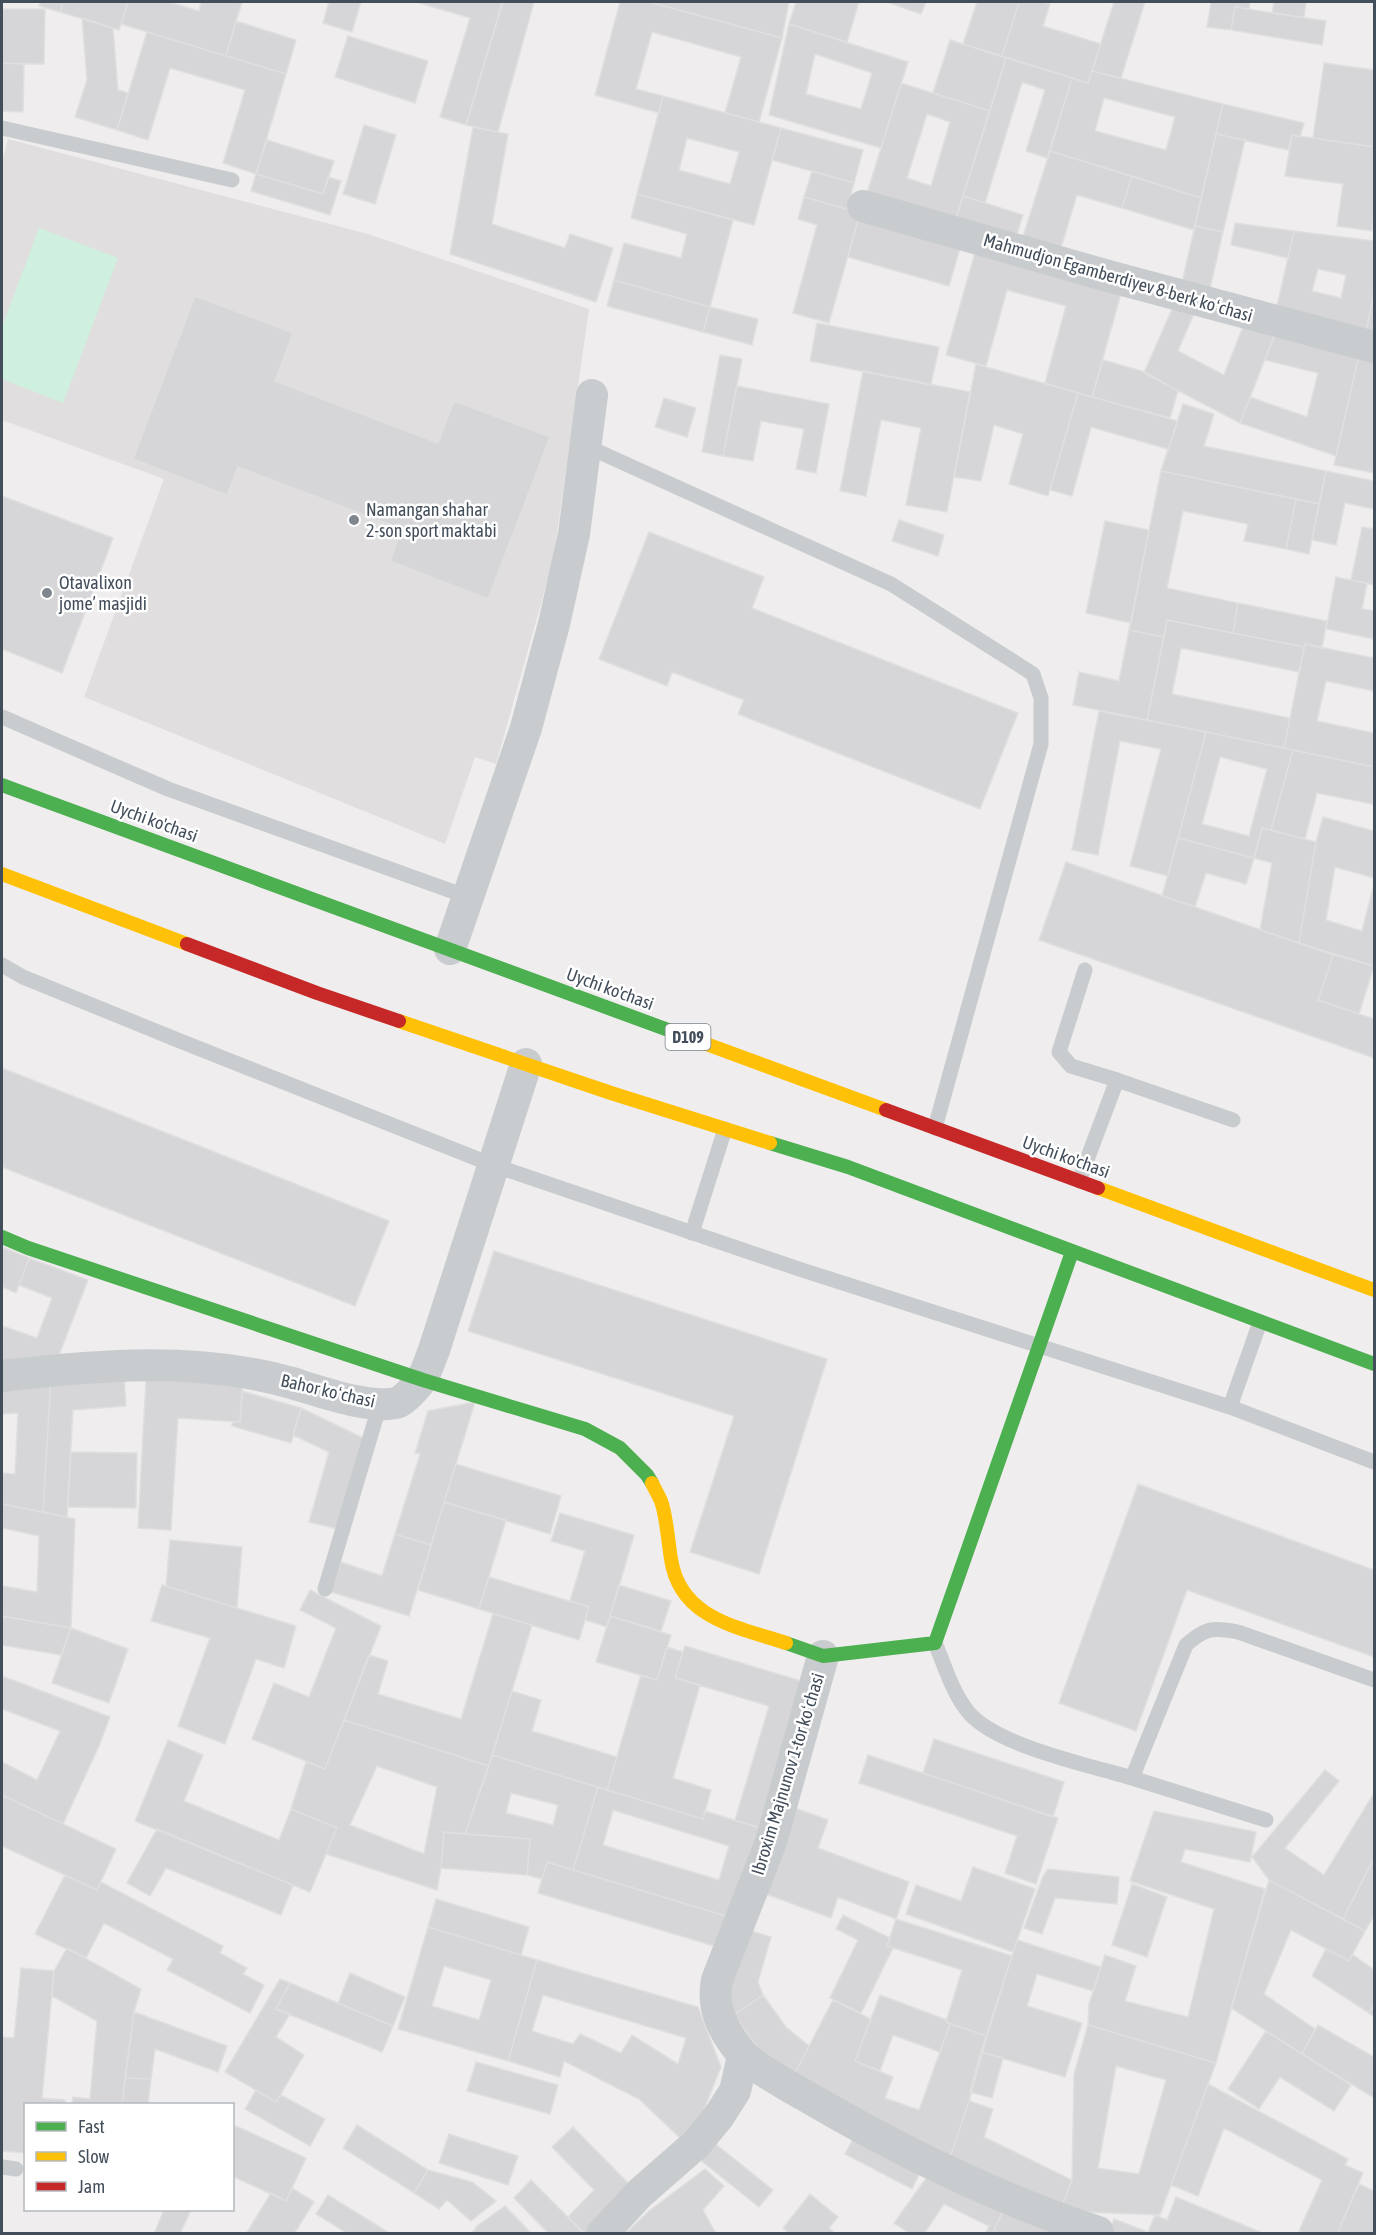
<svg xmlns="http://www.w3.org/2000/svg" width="1376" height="2235" font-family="'Asap Condensed',sans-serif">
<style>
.education{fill:#e0dedf}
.green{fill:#cff0de}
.building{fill:#d6d5d7;stroke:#e0dfe0;stroke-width:1.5;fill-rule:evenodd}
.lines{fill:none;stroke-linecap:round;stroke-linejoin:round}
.lane{stroke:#c9ccce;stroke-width:15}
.street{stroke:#c9ccce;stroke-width:32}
.fast{stroke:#4caf50;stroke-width:14}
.slow{stroke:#ffc107;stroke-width:14}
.jam{stroke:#c62828;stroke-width:14}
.poi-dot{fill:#7f868e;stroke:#fff;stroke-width:2}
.labels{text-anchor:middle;stroke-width:5;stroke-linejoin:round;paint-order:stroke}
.shield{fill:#fff;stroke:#7b838c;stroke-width:1.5}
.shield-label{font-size:16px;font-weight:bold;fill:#434e5b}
.street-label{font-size:18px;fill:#434e5b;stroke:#fff}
.poi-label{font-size:18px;fill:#434e5b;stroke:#fff;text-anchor:start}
</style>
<rect width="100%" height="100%" fill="#efeded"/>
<path class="education" d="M8,139L368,234L589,309L553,561L496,764L475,757L445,844L84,697L164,479L2,420V162Z"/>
<path class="green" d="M39,228L118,258L63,403L2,379V327Z"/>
<path class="building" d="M41,2H63L60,12L39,6Z
M63,2H128L119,30L60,12Z
M128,2H169L199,11L201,2H242L226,56L121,24Z
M329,2H361L352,32L323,23Z
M416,2H496L502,3L466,125L440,117L470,18Z
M503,2H534L498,132L466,125Z
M620,2H649L782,38L759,122L725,113L741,57L652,32L636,89L663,96L659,113L595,95Z
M649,2H789L782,38Z
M796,2H859L847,42L789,24Z
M887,2H926L921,14Z
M977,2H1019L1002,56L963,44Z
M1019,2H1042L1050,4L1043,26L1101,44L1088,83L1002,56Z
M1114,2H1145L1121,78L1092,71Z
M1211,2H1250L1249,9L1235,7L1231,30L1207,27Z
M1274,2H1306L1304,18L1272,13Z
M1235,7L1326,21L1322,45L1231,30Z
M2,9H45L44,64L2,63Z
M82,18L113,28L118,90L128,93L117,130L75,117L87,80Z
M236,21L296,40L286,74L226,56Z
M789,24L908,62L881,148L769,115ZM815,54L872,73L861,109L806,94Z
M147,32L286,74L256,174L223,163L245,90L170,68L148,140L117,130Z
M348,36L428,61L415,103L335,77Z
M950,40L1006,58L990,111L933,93Z
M1006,58L1072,78L1047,158L1026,151L1045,90L1022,82L985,203L963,196Z
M2,63L24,64L23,112L2,111Z
M1324,63L1374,70V147L1313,138Z
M1092,71L1223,104L1201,198L1050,151L1072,78L1088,83ZM1104,98L1175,117L1166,150L1095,131Z
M901,83L990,111L953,228L865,200ZM927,114L950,122L931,186L907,178Z
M663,96L781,128L754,225L637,194ZM687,138L739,152L730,184L679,170Z
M1223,104L1304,123L1300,137L1292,135L1288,150L1216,134Z
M364,125L396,135L375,204L343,194Z
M473,127L508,134L492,224L565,248L570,234L613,248L596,302L450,254Z
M781,128L863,150L854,183L772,160Z
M1216,134L1245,140L1223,232L1195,226Z
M1292,135L1374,147V211L1372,231L1337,226L1343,184L1285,176Z
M267,140L334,161L323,194L256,174Z
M1050,151L1132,176L1122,208L1077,195L1059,254L1021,243Z
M812,171L854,183L847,209L804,197Z
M256,174L323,194L328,177L341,181L330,215L251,191Z
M1132,176L1201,198L1194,230L1122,208Z
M637,194L733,220L710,307L614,280L624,243L681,258L687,234L631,218Z
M963,196L1023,215L1013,246L953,228Z
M804,197L860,213L829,323L793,313L817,225L798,219Z
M861,209L963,238L949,286L848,257Z
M1235,223L1294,231L1288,258L1231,245Z
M1195,226L1223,232L1208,297L1180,291Z
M1294,231L1374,241V293L1365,336L1275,315ZM1318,269L1346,275L1341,298L1312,291Z
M978,242L1124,283L1092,397L1045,383L1066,306L1007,290L986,366L946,355Z
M614,280L710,307L703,332L607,306Z
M1374,293V338L1365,336Z
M195,296L293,333L275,381L438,443L454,401L550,437L488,599L390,561L402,529L238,467L227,495L133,459Z
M1176,300L1196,309L1178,351L1224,375L1246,319L1276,331L1240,423L1144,373Z
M710,307L758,319L752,345L703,332Z
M817,323L939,347L931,385L810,361Z
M1279,325L1361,346L1336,456L1240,423L1250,397L1307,417L1318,373L1265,360Z
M1361,346L1374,349V473L1334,465Z
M720,355L742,359L723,456L702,452Z
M1103,360L1145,372L1178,391L1170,418L1092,397Z
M976,364L1078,393L1048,496L1009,484L1023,434L994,425L981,481L954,477Z
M863,371L970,392L947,512L906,505L921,428L881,420L866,496L840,491Z
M737,386L829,404L816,473L796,469L804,429L761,421L753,461L723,456Z
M1078,393L1178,421L1168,449L1091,427L1072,496L1050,490Z
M664,398L696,408L687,437L655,427Z
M1183,404L1214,414L1204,446L1326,471L1319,504L1161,471Z
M1161,471L1296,499L1286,549L1244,541L1248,524L1183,511L1167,588L1238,603L1233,633L1167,620L1164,637L1129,630Z
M1326,471L1374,481V509L1345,503L1336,545L1312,540Z
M2,496L113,538L62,673L2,649Z
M1296,499L1319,504L1309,554L1286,549Z
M899,520L944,535L938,556L892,541Z
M1105,521L1149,530L1131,623L1086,613Z
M1362,527L1374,529V585L1351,580Z
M649,532L764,577L752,608L1018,713L980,809L738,714L744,700L672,672L667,686L599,659Z
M1336,577L1367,583L1362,609L1374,611V639L1326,629Z
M1238,603L1327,621L1322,648L1305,644L1304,647L1233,633Z
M1167,620L1304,647L1299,672L1181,648L1172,694L1290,718L1284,748L1147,720Z
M1129,630L1164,637L1147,720L1073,705L1079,672L1119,681Z
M1305,644L1374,658V691L1326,681L1317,721L1374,733V767L1284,748Z
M1099,711L1206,732L1168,876L1130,866L1161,749L1120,741L1098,855L1072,850Z
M1206,732L1293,750L1271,830L1262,828L1254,858L1178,838ZM1220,757L1267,769L1249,836L1202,824Z
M1293,750L1374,767L1373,804L1317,793L1305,839L1271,830Z
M1323,817L1374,831V878L1335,867L1326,920L1362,931L1374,884V966L1299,943L1316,842Z
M1262,828L1316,842L1299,943L1260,930L1272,863L1254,858Z
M1178,838L1254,858L1246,884L1206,873L1195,907L1162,896Z
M1066,862L1333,955L1318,1000L1374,1019V1058L1039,940Z
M1333,955L1374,966L1359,1014L1318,1000Z
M2,1068L389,1221L355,1306L2,1167Z
M2,1247L29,1258L16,1293L2,1287Z
M494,1251L827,1359L759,1574L690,1552L734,1416L468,1331Z
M29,1258L88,1280L58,1358L2,1366L3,1326L37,1338L52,1298L19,1285Z
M124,1374L126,1406L73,1410L67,1517L43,1512L51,1378Z
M51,1378L43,1512L2,1504V1473L15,1474L18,1413L2,1414V1382Z
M146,1379L243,1385L240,1422L178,1418L171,1530L138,1528Z
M242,1391L301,1408L291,1443L232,1426L233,1422H240Z
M475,1402L431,1545L395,1534L420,1454L415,1453L428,1411Z
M301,1408L363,1438L338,1529L309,1522L329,1452L293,1435Z
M71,1452L137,1453L136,1508L68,1507Z
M456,1464L561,1496L550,1534L444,1502Z
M1138,1484L1374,1570V1657L1187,1590L1136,1731L1059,1703Z
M444,1502L506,1520L479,1609L418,1590Z
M2,1504L75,1519L71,1628L2,1616V1586L37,1592L39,1536L2,1528Z
M560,1513L634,1535L607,1627L585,1620L589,1607L570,1601L585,1551L551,1541Z
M395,1534L431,1545L409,1616L331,1592L341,1562L382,1576Z
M170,1540L242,1547L237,1608L166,1586Z
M489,1577L589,1607L579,1640L479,1609Z
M162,1585L296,1626L284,1668L256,1659L225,1744L178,1726L210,1638L151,1621Z
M619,1585L671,1601L661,1631L610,1616Z
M310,1590L381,1626L325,1769L252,1739L274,1683L309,1697L336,1628L300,1610Z
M493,1614L532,1625L489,1766L344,1720L369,1655L388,1661L378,1694L461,1719Z
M2,1616L71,1628L61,1655L2,1645Z
M610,1616L671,1635L657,1680L596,1662Z
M71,1628L128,1649L109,1703L52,1683Z
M685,1646L811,1684L767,1830L735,1820L769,1706L675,1678Z
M667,1647L683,1652L675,1678L700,1685L673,1778L711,1790L703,1819L607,1790L641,1675L657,1680Z
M2,1676L110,1717L99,1746L63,1824L2,1795V1762L37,1780L60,1731L2,1709Z
M512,1691L541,1700L532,1731L617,1757L607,1790L492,1755Z
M344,1720L489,1766L465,1834L444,1832L441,1868L437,1890L326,1854L337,1828L291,1809L306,1762L325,1769ZM377,1766L437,1787L424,1854L350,1825Z
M934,1739L1064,1782L1053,1817L923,1773Z
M168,1740L203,1755L184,1801L279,1840L291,1809L337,1828L310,1892L135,1821Z
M492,1755L598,1787L573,1870L547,1862L542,1879L527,1875L530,1839L465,1834ZM511,1793L558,1805L553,1825L506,1813Z
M868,1755L1058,1818L1036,1884L1005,1873L1017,1836L859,1783Z
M1325,1770L1339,1781L1285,1848L1324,1875L1374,1793V1858L1343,1919L1269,1880L1252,1857Z
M598,1787L703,1819L705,1811L760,1828L733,1918L573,1870ZM613,1810L729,1846L719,1880L603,1845Z
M2,1795L116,1849L97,1890L2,1846Z
M795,1808L828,1820L818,1848L909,1882L896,1919L838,1897L831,1918L763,1893Z
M1154,1811L1256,1832L1250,1862L1185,1849L1181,1862L1265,1889L1216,2063L1088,2025L1089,2004L1105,1955L1136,1966L1125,2001L1188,2017L1214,1909L1130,1881Z
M157,1829L293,1885L281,1915L166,1868L150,1896L127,1883Z
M444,1832L530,1839L527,1875L441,1868Z
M1374,1858V1916L1365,1931L1343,1919Z
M547,1862L733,1918L724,1949L538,1893Z
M973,1867L1035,1889L1013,1952L906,1914L916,1885L961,1901Z
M1048,1869L1119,1877L1117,1904L1055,1898L1042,1934L1024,1928L1043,1876Z
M65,1875L97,1890L101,1882L223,1946L220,1953L247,1968L243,1974L264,1985L250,2013L167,1970L173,1959L104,1923L86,1958L35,1934Z
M1269,1880L1365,1931L1349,1961L1291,1930L1264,1994L1315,2029L1302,2054L1231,2008Z
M1132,1884L1167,1897L1147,1957L1112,1945Z
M436,1899L529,1927L521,1955L428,1927Z
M843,1915L890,1938L887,1946L893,1948L861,2013L830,1998L858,1940L836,1929Z
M896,1919L1012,1956L987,2036L946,2022L962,1970L887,1946Z
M428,1927L537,1960L508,2061L398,2029ZM444,1966L491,1980L479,2020L432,2006Z
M745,1929L771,1937L758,1982L763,1995L734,2015L727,1992Z
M1017,1940L1101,1967L1093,1991L1037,1974L1027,2006L1082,2023L1065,2077L981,2052Z
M67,1948L141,1989L134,2012L122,2104H72L73,2097L90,2099L97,2021L52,1996L54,1971Z
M1326,1949L1349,1961L1352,1954L1374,1970V2005L1369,2013L1312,1976Z
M537,1960L698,2007L721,2067L703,2112L680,2138L639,2099L564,2061L560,2077L508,2061ZM543,1995L686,2038L678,2064L632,2035L621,2053L580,2034L573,2044L532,2031Z
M21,1968L54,1971L42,2098L65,2100V2104H26V2153L2,2151V2037L14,2038Z
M350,1973L405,1997L393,2026L338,2003Z
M280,1979L290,1983L276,2009L290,2014L276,2037L304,2055L276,2102L225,2072Z
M290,1983L393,2026L382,2052L276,2009Z
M763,1995L786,2027L809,2046L792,2079L763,2055L734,2015Z
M880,1995L947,2020L946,2022L950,2024L940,2052L893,2035L880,2071L855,2061Z
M833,2000L871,2019L855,2061L893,2077L885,2098L919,2110L950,2024L987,2036L969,2101L949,2160L792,2079Z
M1374,2005V2017L1369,2013Z
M134,2012L227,2046L218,2072L155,2049L151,2079L125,2078Z
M1088,2025L1216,2063L1160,2215L1060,2211L1072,2180L1074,2074ZM1116,2066L1166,2080L1139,2174L1098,2168Z
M1318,2025L1374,2057V2098L1302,2054Z
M1266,2031L1351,2085L1334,2111L1280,2077L1259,2109L1228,2089Z
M981,2052L1003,2058L992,2098L970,2092Z
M476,2062L558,2085L550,2114L467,2091Z
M125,2078L151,2079L148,2104H122Z
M1208,2084L1348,2159L1345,2165L1363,2173L1337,2234H1305L1299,2231L1322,2180L1224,2128L1198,2196L1171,2185Z
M256,2090L276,2102L281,2095L325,2119L310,2146L245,2109Z
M969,2101L993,2109L984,2137L1072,2180L1060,2211L949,2160Z
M357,2125L428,2170L414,2193L343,2148Z
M236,2126L306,2158L286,2201L232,2176V2133Z
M573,2127L632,2187L585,2234L568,2217L594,2190L552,2147Z
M857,2131L923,2166L912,2189L845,2154Z
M449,2134L518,2156L508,2185L439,2163Z
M713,2142L773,2190L759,2207L699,2159Z
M705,2169L724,2186L703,2210L714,2230L717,2234H625L649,2211Z
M428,2170L472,2182L496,2201L471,2221L447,2200L439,2209L414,2193Z
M932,2170L1005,2207L994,2230L1000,2234H985L989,2226L944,2204L924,2234H910L894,2223Z
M531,2180L568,2217L584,2234H549L514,2198Z
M1359,2184L1374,2191V2234H1337Z
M292,2188L314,2202L294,2234H246L271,2193L286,2201Z
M810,2194L838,2217L829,2228L836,2234H790L783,2228Z
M328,2195L391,2234H348L316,2214Z
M1176,2197L1265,2234H1108L1114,2219L1148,2232L1155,2215L1167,2220Z
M1006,2205L1064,2234H1000L994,2230Z
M505,2206L532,2234H471L477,2226Z
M164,2210H191L180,2234H154Z"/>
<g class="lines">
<path class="lane" d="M2,128L232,180
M586,446L891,584L1033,674L1041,698V744L935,1128
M2,717L168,789L468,897
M2,965L23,977L180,1041L493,1165L802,1270L1230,1407L1374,1462
M1085,970L1059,1052L1071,1066L1117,1080
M1079,1181L1117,1080L1233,1120
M692,1233L725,1129
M1230,1407L1260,1322
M325,1589L380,1404
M935,1643C945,1666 953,1695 970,1714C999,1746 1088,1765 1132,1778L1186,1645C1205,1628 1212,1627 1238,1632L1374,1680
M1132,1778L1266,1820
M2,2167L16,2169"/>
<path class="street" d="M863,206L1108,276L1374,347
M450,949L526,728L554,624L574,534L592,395
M2,1376C98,1365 197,1356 292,1383C318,1391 374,1411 399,1402C403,1400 407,1396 410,1393C426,1377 426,1370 434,1350L526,1064
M823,1656L771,1842L717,1980C711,2009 724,2032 742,2054C753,2067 795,2090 811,2099C902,2152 998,2199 1098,2232
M602,2234L639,2194L696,2144L719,2116L735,2091L743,2056"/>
<path class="fast" d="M2,785L690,1038
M770,1143L848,1167L1374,1364
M2,1237L28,1248L423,1380L585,1429L620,1448L647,1475L652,1483
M786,1643L823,1656L935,1643L1072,1252"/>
<path class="slow" d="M2,874L187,944
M399,1021L611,1093L770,1143
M690,1038L886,1110
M1098,1188L1374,1290
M652,1483C655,1490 660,1497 662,1504C667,1521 668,1541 671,1559C680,1619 738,1627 786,1643"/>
<path class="jam" d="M187,944L317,993L399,1021
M886,1110L1098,1188"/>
</g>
<g class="poi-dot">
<circle cx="354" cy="520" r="6"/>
<circle cx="47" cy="593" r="6"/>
</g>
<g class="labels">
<rect class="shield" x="665.5" y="1024" width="45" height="26" rx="4.5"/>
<g class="shield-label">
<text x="688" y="1043">D109</text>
</g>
<g class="street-label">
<text transform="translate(1118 278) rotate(16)" y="6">Mahmudjon Egamberdiyev 8-berk koʻchasi</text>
<text transform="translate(154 821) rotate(20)" y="6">Uychi ko'chasi</text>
<text transform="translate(610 989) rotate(20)" y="6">Uychi ko'chasi</text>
<text transform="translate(1066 1157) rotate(20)" y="6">Uychi ko'chasi</text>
<text transform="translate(328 1391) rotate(13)" y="6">Bahor koʻchasi</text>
<text transform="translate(788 1774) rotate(-73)" y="6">Ibroxim Majnunov 1-tor koʻchasi</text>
</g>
<g class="poi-label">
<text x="366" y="516">Namangan shahar<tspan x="366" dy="21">2-son sport maktabi</tspan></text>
<text x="59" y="589">Otavalixon<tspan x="59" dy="21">jome’ masjidi</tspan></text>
</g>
</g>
<rect width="1376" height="2235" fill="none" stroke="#434e5b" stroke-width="6"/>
<rect x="24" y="2103" width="210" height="108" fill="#ffffff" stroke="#b4b8bd" stroke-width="1.5"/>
<rect x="36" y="2122" width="30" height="9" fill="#4caf50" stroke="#b4b8bd" stroke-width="1.5"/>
<text x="78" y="2133" font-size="18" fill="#434e5b">Fast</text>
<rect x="36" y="2152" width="30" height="9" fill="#ffc107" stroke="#b4b8bd" stroke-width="1.5"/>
<text x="78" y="2163" font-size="18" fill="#434e5b">Slow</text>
<rect x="36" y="2182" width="30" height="9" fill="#c62828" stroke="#b4b8bd" stroke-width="1.5"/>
<text x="78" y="2193" font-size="18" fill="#434e5b">Jam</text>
</svg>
